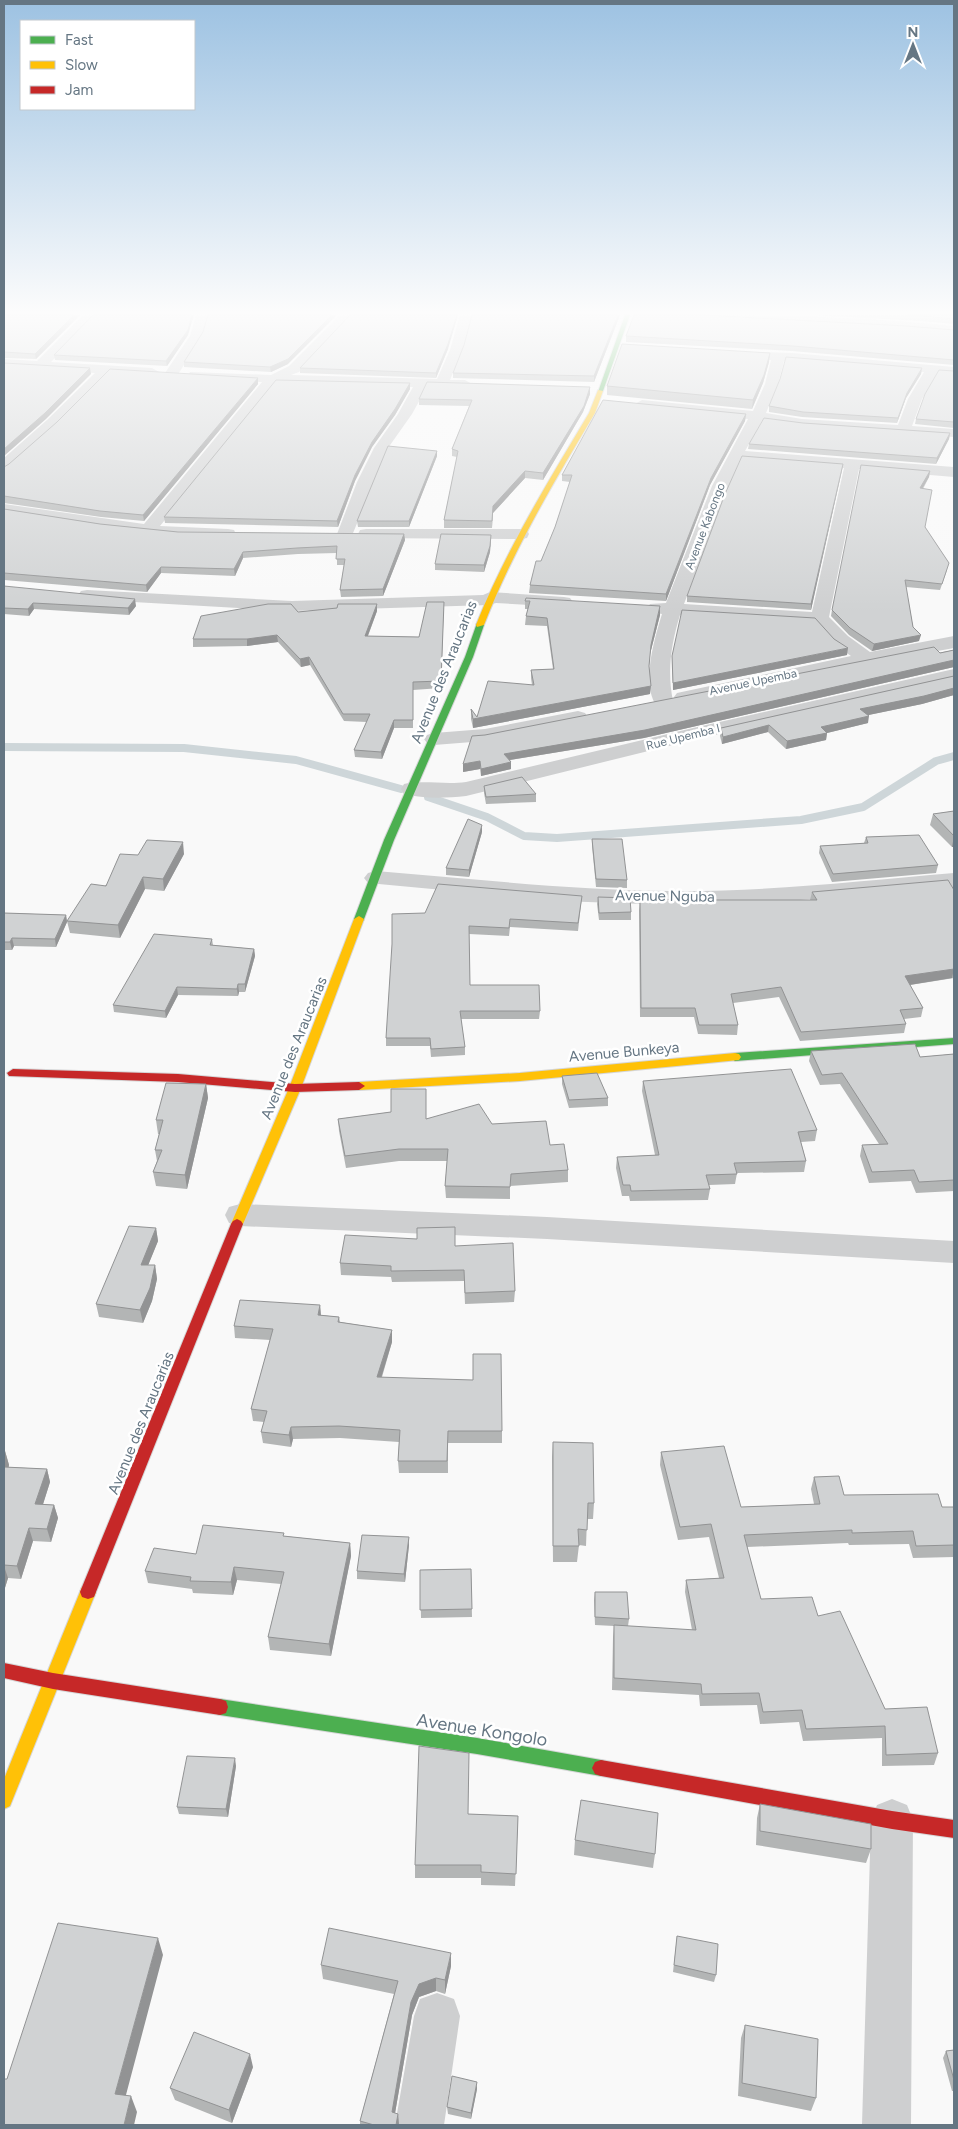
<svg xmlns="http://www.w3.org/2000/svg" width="958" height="2129" font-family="Figtree,sans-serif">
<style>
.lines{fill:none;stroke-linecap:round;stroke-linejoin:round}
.stream{stroke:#ced6d9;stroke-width:8}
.fast-casing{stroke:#d5d6d7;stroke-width:2}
.slow-casing{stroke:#d5d6d7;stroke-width:2}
.jam-casing{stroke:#d5d6d7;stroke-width:2}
.street{fill:#cecfd0;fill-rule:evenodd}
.fast{fill:#4caf50;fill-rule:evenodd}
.slow{fill:#ffc107;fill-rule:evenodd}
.jam{fill:#c62828;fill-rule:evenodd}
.wall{fill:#b3b5b5}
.shaded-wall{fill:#929394}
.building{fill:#d0d2d3;stroke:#929394}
.labels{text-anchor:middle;stroke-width:5;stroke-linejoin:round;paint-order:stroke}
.far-street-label{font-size:12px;fill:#657683;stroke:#fff}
.street-label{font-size:15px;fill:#657683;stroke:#fff}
.near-street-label{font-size:18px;fill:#657683;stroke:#fff}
</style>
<rect width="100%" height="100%" fill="#f9f9f9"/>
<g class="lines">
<path class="stream" d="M4,747L184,748L296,760L401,789
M428,797L487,817L524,836L557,838L801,820L863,807L936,761L954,756"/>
<g class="fast-casing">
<path id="fast" d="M625,315H630L603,391L598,392Z
M477,623L484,625L473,657L394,840L364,919L363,921H355L354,919L384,840L465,657Z
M954,1038V1044L735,1061L729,1057L735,1053Z
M220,1699L477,1738L601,1760L607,1762L610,1768L607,1774L601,1776L477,1754L220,1715L214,1713L212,1707L214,1701Z"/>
</g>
<g class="slow-casing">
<path id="slow" d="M598,390L603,391L595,413C554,482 513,550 484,625L477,627L476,625C506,550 548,482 589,413Z
M359,916L364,919L301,1088L243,1224L241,1227H233L231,1224L289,1088L354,919Z
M735,1053L739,1054L741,1057L739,1060L520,1081L359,1090L353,1086L359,1082L520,1073Z
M88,1585L94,1587L96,1592L10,1806L4,1809V1779L80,1592L82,1587Z"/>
</g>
<g class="jam-casing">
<path id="jam" d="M13,1069L178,1074L295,1084L359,1082L365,1086L359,1090L295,1092L178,1082L9,1076L7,1073Z
M237,1219L241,1221L243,1224L96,1592L94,1597L88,1599L82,1597L80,1592L231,1224L233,1221Z
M4,1663L53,1673L220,1699L226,1701L228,1707L226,1713L220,1715L53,1689L4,1678Z
M601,1760L892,1811L954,1820V1838L892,1829L601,1776L595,1774L592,1768L595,1762Z"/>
</g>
<path class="street" d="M83,315H96L51,362L152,368L159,372L152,376L109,373L57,426L9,469L4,471V458L47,420L95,373L4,367V359L37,361Z
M196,315H208L202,336L177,376H167L165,373L190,336Z
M340,315H353L299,372L291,375L437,379L450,350L460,315H472L462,350L450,380H465L472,384L465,388L427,387L412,414L388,448L351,538H339L337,534L357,482L374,448L398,414L413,387L276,383L160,526L228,529L234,530L236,534L234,538L228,539L148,535L4,514V504L144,524L262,382L195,379L190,378L188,375L190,372L271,375L289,366Z
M697,315C783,315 869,317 954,326V334L905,329L703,319Z
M759,352L792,353L954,367V375L937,374L922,399L912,426L954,429V437L802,427L762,421L745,451L954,467V477L859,469L829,617L848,636L870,652L954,636V648L867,664L684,703L677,701L674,697L677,693L851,656L834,644L815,623L680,615C671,644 667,671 673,701L670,705L663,707L656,705C641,683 655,637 662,614L650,612L647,608L650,604L666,603L712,486L748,419L642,408L635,404L642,400L753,411L765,384L771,360L754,359L752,356L754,353ZM784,361H792L924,372L908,399L898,425L802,419L766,413L778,384ZM740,460L844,468L812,612L684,604L723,499Z
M366,529H521L527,530L529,534L527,538L521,539L360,538L358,534L360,530Z
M87,590L292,601L483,595L490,592L564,597L570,598L573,602L570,606L564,607L496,603L489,605L292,611L81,599L78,595L81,591Z
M954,669V681L693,740L466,796C446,798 424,799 404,794L401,789L404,784C423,780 446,785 466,782L693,728Z
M578,711L585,713L588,717L585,721L485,741L434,745L427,743L424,739L427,735L434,733L485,729Z
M376,871C474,879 572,890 671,891C765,892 860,881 954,873V887L777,902L671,905L560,901L368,883L364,878L368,873Z
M240,1204L547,1217L954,1241V1263L547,1239L240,1226L229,1223L225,1215L229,1207Z
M892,1799L907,1805L913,1820L911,2125H862L871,1820L877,1805Z
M437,1993L454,1999L460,2016L444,2125H395L414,2016L420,1999Z"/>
<use href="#fast" class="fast"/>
<use href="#slow" class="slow"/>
<use href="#jam" class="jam"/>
</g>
<path class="wall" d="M4,315H80L36,359L4,358Z
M620,315L594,382L453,378V373L464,345Z
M810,315H954V324L922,321Z
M703,316L954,330V365L792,351L626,342V336Z
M203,332L288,364L271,372L184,367V362Z
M188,335L167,366L55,360L54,355Z
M448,349L436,378L300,373V368Z
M769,362L763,383L752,409L607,395V386Z
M922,368L921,374L906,398L897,423L802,417L769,412V406Z
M954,371V428L915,424L916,419Z
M258,378V384L144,521L101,517L4,503V467Z
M410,383V389L395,415L372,447L355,481L338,527L165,523L164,517Z
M590,394L583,412L543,480L525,478L493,513L492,528H444V520L457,457L452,456V449L469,406L419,405V399Z
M746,414L745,421L710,485L666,601L529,593L530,585L541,561L555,527L570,482L562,481V475Z
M803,423L950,433L949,439L936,464L748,449L749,444Z
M437,451V456L409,527H358L357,521Z
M843,464L811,610L687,602V596Z
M930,471L929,477L923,489L925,527L947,570L940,590L906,587L913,627L919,641L872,651L849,635L831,616L832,610Z
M4,509L100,524L178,532L404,534L405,540L383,596L341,597L340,590L344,565H337V553L298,554L243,558L235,576L161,573L147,592L4,580Z
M491,541L490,552L484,572L435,570V564Z
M4,586L136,606L129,615L34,609L29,616L4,614Z
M525,601L660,615L650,654L649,666L650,694L473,728L471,719V709L477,717L532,685L531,678V670L553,669L547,626L525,625L526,616L528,609H525Z
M444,602L441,688L413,690V728H394L382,759L355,757L354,750L367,722L344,721L310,665L301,667L278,642L247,646L193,647V639L298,612L377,604V611L368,636L419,637Z
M954,650V668V667L644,738L510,760L511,762V769L481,776L480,769L463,772L485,735Z
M847,655L673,690L672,663V656Z
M954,676V695L922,704L868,715V723L827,733L826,740L786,749L768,732L722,744L720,736L721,728Z
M484,786L536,794V802L486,804L484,793Z
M954,811V847H952L930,825L933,814Z
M482,832L469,877L446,875V868Z
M866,837L938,865L936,873L832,882L819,853L820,846L864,843Z
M592,839L627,880V888L596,887L592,846Z
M184,854L164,891L145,889L120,938L70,933L67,921L138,855Z
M954,890V978L910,985L923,1008L921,1017L904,1019L906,1024L904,1033L800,1041L779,997L733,1003L738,1025L737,1035L698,1034L694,1017H640L639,910L640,901L714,900H810L812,892Z
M582,896L578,931L510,927L509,936L469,934L470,985L540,1011L539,1019H461L465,1047V1055L431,1057L430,1046H386V1038L425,913Z
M598,897L631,912V920H599L597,904Z
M4,913L66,915L67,922L56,947L14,946L12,950H4Z
M212,939L213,945L254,949L255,956L245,992H239L238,996L178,995L166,1018L114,1012L113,1005Z
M811,1051L920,1057L954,1054V1191L916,1193L911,1181L869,1183L860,1156L862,1145L879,1144L840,1084L820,1085L809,1061Z
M562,1076L608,1098V1106L569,1108L562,1084Z
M643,1081L817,1130L815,1141L801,1142L806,1161L804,1172L737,1173L735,1184L709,1185L710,1189L708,1200L630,1201L629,1196H622L616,1168L617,1157L655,1155L642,1091Z
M206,1084L208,1098L187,1189L156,1186L153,1172L157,1161L155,1150L159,1134H158L156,1120Z
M426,1089V1119L492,1124L550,1145L568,1170V1182L510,1186V1199L446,1198L445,1186L447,1161H399L346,1168L339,1131L338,1119L391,1112Z
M156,1228L158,1241L148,1265H155L157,1279L152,1301L143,1323L99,1317L96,1304Z
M455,1246L515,1291L514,1302L465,1304L464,1281L392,1282L391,1277L341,1275L340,1263Z
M320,1305L321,1315L339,1317L340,1322L392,1330V1342L382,1377L502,1431V1443H448V1473H399L398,1461L399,1442L340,1438L293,1439L291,1447L263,1443L261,1432L264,1422L253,1421L251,1409L270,1340L235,1338L234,1326Z
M553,1442L594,1503L593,1519H587L586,1546L579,1545L577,1562H553L552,1457Z
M4,1451H5L9,1465V1467L47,1469L50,1482L43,1504L54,1505L58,1518L51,1542L33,1541L21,1579L8,1578L4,1591Z
M661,1452L741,1507L814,1504L811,1489L814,1477L844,1495L942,1507H954V1557L913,1558L909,1544L849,1545L848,1543L747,1547L761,1599L818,1616L885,1709L938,1753L934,1765L882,1766V1738L803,1741L799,1722L760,1724L757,1705L700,1706L699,1695L612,1690L613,1637L614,1626L595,1625L594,1600L595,1592L629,1619L628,1626L692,1630L685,1592L686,1580L719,1578L709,1537L678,1540L660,1465Z
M284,1536L350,1543L351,1556L331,1656L270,1650L268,1637L281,1584L237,1580L233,1595L193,1593L192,1589L148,1583L145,1571L196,1554Z
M409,1537V1545L405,1582L357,1579V1571Z
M471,1569L472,1617L421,1618L420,1570Z
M236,1766L228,1817L179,1814L177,1807Z
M760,1804L871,1849L866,1863L756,1845L757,1818Z
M469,1814L518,1816L515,1886L481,1885V1878H415V1865Z
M575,1840L655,1854L653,1868L574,1855Z
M677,1936L716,1975L714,1982L673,1972Z
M321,1965L451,1966L445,1994L436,1991L419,1997L412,2015L395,2113L398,2114L399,2125H360V2121L394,1994L323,1979Z
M745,2025L816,2098L811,2111L738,2096L741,2038Z
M954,2050V2091H952L943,2058L946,2051Z
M253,2067L232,2123L175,2100L170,2088Z
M477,2089L471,2119L448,2114L447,2107Z"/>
<path class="shaded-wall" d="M74,315H80L36,359L35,354Z
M192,315H194L188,335L167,366L166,361Z
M332,315H337L288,364L271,372L270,367Z
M457,315H458L448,349L436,378V373Z
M618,315H620L594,382V376Z
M770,353L769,362L763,383L752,409L753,400Z
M90,368L91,374L46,419L4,456V449Z
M922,368L921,374L906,398L897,423L898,418L907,393Z
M258,378V384L144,521L143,515Z
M410,383V389L395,415L372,447L355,481L338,527L337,521L355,475L372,442Z
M590,387V394L583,412L543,480V473Z
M746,414L745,421L710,485L666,601V594L711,478Z
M950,433L949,439L936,464L937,458Z
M437,451V456L409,527V521Z
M843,464L842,470L811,610V604Z
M525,471V478L493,513L492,528L493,506Z
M930,471L929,477L919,494L920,488Z
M404,534L405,540L383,596V589Z
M491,535L490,552L484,572V565Z
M243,552V558L235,576L234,569Z
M161,567V573L147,592L146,585Z
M135,599L136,606L129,615L128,608Z
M33,603L34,609L29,616L28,609Z
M377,604V611L365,643V636Z
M660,606V615L650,654L651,645Z
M277,635L278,642L247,646V639Z
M921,635L919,641L872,651L874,644Z
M848,648L847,655L673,690V683Z
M309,657L310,665L301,667L300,659Z
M954,660V667L644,738L504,761V754Z
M651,686L650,694L473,728V719Z
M954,688V695L922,704L859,717L860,709Z
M869,716L868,723L827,733L826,740L786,749L787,741L821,727Z
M394,720V728L382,759L381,752Z
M769,725L768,732L722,744L723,737Z
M480,761V769L463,772V764Z
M511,762V769L481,776V769Z
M482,825V832L469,877V870Z
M954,836V847H952Z
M183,842L184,854L164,891L163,879Z
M143,877L145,889L120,938L118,925Z
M66,915L67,922L56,947L55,939Z
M12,938L14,946L12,950L10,942Z
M254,949L255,956L245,992V984Z
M954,969L952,978L903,986L905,976Z
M238,984L239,992L238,996L237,989Z
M177,987L178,995L166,1018L165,1011Z
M206,1084L208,1098L187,1189L185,1175Z
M156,1228L158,1241L143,1278L141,1265Z
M155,1265L157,1279L152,1301L143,1323L140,1310Z
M320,1305L321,1317L318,1315Z
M392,1330V1342L378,1388L377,1377Z
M291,1427L293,1439L291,1447L289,1435Z
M5,1451L9,1465L4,1479V1455Z
M47,1469L50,1482L39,1517L35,1504Z
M54,1505L58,1518L51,1542L47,1529Z
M29,1528L33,1541L21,1579L17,1566Z
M409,1537V1545L405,1582L404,1574Z
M350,1543L351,1556L331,1656L329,1644Z
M4,1566L8,1578L4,1591Z
M234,1567L237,1580L233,1595L231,1582Z
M235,1758L236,1766L228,1817L226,1809Z
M158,1938L163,1955L122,2110L115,2094Z
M451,1953V1966L445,1994V1980Z
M436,1978V1991L419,1997L412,2015L393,2125L392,2112L411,2002L419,1984Z
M250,2054L253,2067L232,2123L229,2110Z
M477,2082V2089L471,2119V2113Z
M131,2096L137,2112L134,2125H124Z
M398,2114L399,2125H396Z"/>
<path class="building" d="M4,315H74L35,354L4,352Z
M93,315H192L188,330L166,361L54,355Z
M208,315H332L288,359L270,367L184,362L203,332Z
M350,315H457L448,344L436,373L300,368Z
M472,315H618L594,376L453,373L464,345Z
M634,315H702L906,326L954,330V360L793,346L626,336Z
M907,315H954V319L923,316Z
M622,344L770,353L764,375L753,400L607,386Z
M786,357L922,368L907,393L898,418L803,412L769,406L780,379Z
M4,363L90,368L45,413L4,449Z
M110,369L258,378L143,515L100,511L4,496V467L9,464L57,422Z
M939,370L954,371V422L916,419L925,394Z
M276,380L410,383L395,409L372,442L355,475L337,521L164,517Z
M427,382L590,387L584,406L543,473L525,471L493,506L492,521L444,520L458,451L452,449L472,400L419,399Z
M603,400L746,414L711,478L666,594L530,585L536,561H541L555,527L572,475H562Z
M764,418L803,423L950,433L937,458L749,444Z
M388,446L437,451L409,521H357Z
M742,456L843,464L811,604L687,596L725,494Z
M861,465L930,471L920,488L932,490L925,527L949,563L942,584L905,580L913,627L921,635L874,644L850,628L832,610Z
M4,509L100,524L178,532L404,534L383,589L340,590L345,559H336L337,546L297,548L243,552L234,569L161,567L146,585L4,573Z
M441,534L491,535L490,546L484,565L435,564Z
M4,586L135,599L128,608L33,603L28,609L4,608Z
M526,598L660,606L651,645L649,666L651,686L473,719L471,709L477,717L488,681L534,685L531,670L554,669L547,618L526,616L530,601H525Z
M427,602H444L441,681L413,682V720H394L381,752L354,750L370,714H343L309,657L300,659L277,635L247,639H193L201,616L268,604H291L298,612L337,608L338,604H377L365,636L419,637Z
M682,610L815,618L834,639L848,648L673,683L672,656Z
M934,647L940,653L954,650V660L645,730L504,754L511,762L481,769L480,761L463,764L472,736L485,735Z
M954,676V688L924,696L860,709L869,716L821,727L827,733L787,741L769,725L723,737L721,728Z
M522,777L536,794L486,797L484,786Z
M954,811V836L933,814Z
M468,819L482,825L469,870L446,868Z
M919,835L938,865L833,874L820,846L868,843L866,837Z
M592,839H622L627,880L596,879Z
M147,840L183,842L163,879L143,877L118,925L67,921L91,884L106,886L120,854L138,855Z
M948,880L954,890V969L905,976L923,1008L900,1010L906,1024L801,1032L781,987L731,994L738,1025H699L695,1008H641L640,901L713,897L714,900H817L812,892Z
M438,884L582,896L578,923L510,919L509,928L469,926L470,985H539L540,1011H460L465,1047L431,1049L430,1038H386L392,944V914L425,913Z
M598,897L630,898L631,912L599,913Z
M4,913L66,915L55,939L12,938L10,942H4Z
M154,934L212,939L210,945L254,949L245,984H238L237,989L177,987L165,1011L113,1005Z
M915,1044L920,1057L954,1054V1180L919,1182L914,1170L872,1172L862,1145L888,1144L842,1073L822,1075L811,1051Z
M791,1069L817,1130L798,1132L806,1161L734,1163L737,1174L706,1175L710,1189L631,1191L630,1185H623L617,1157L659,1155L643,1081Z
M597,1073L608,1098L569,1100L562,1076Z
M166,1083L206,1084L185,1175L153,1172L162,1150H155L163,1120H156Z
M391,1089H426V1119L479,1104L492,1124L546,1121L550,1145L564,1144L568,1170L511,1174L510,1187L445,1186L448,1149H399L345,1156L338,1119L391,1112Z
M129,1226L156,1228L141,1265H155L150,1288L140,1310L96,1304Z
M455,1227V1246L513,1243L515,1291L465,1293L464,1270L391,1271V1266L340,1263L345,1235L417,1239V1228Z
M240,1300L320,1305L318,1315L339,1317L338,1322L392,1330L377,1377L473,1380V1354H501L502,1431H448L447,1461H398L400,1430L339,1426L291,1427L289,1435L261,1432L267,1411L251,1409L273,1329L234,1326Z
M553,1442L593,1443L594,1503H588L587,1530L578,1529L579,1546H553Z
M724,1446L741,1507L820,1504L814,1477L839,1476L844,1495L938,1494L942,1507H954V1545L916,1546L913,1531L852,1533V1530L744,1535L761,1599L812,1597L818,1616L840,1611L885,1709L927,1707L938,1753L886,1755L885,1726L806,1729L802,1710L763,1712L759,1693L702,1694L701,1684L614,1678V1625L696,1630L686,1580L724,1578L711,1524L680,1527L661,1452Z
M4,1467L47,1469L35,1504L54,1505L47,1529L29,1528L17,1566L4,1565Z
M203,1525L284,1533L283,1536L350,1543L329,1644L268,1637L284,1572L234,1567L231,1582L190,1581L191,1577L145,1571L154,1548L196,1554Z
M362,1535L409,1537L404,1574L357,1571Z
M471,1569L472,1609L420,1610V1570Z
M595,1592H627L629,1619L595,1617Z
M419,1746L469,1753L468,1814L518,1816L516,1874L481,1872V1865H415Z
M187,1756L235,1758L226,1809L177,1807Z
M581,1800L658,1813L655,1854L575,1840Z
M760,1804L871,1824V1849L760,1831Z
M58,1923L158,1938L115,2094L131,2096L124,2125H4V2079H7Z
M329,1928L451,1953L445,1980L436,1978L419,1984L411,2002L392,2112L398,2114L396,2125H374L360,2121L398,1981L321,1965Z
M677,1936L718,1944L716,1975L674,1965Z
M745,2025L818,2039L816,2098L742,2083Z
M194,2032L250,2054L229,2110L170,2088Z
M954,2050V2080L946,2051Z
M452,2076L477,2082L471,2113L447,2107Z"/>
<linearGradient id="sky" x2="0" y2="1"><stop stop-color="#9dc2e2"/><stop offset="0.51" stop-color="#fcfcfc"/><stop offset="1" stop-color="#fcfcfc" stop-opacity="0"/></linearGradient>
<rect width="958" height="613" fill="url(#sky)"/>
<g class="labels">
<g class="far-street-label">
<text transform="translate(705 526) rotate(-69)" y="4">Avenue Kabongo</text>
<text transform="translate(753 682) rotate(-12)" y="4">Avenue Upemba</text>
<text transform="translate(683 737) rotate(-14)" y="4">Rue Upemba I</text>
</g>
<g class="street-label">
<text transform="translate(444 672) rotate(-68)" y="5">Avenue des Araucarias</text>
<text transform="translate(665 896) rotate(1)" y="5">Avenue Nguba</text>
<text transform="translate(294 1048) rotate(-68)" y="5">Avenue des Araucarias</text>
<text transform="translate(624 1052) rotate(-5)" y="5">Avenue Bunkeya</text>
<text transform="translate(141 1423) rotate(-68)" y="5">Avenue des Araucarias</text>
</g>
<g class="near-street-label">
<text transform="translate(482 1730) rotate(9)" y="6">Avenue Kongolo</text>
</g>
</g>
<rect width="958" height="2129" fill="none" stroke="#657683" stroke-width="10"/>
<rect x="20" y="20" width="175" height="90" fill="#ffffff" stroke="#c1c8cd"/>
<rect x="30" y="36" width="25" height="8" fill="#4caf50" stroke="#c1c8cd"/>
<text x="65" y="45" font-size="15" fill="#657683">Fast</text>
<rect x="30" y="61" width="25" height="8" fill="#ffc107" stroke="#c1c8cd"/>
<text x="65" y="70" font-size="15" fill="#657683">Slow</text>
<rect x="30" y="86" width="25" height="8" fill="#c62828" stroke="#c1c8cd"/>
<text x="65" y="95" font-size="15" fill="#657683">Jam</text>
<g transform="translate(913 45)" stroke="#ffffff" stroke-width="4" paint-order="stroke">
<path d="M0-4L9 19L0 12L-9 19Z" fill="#657683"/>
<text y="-8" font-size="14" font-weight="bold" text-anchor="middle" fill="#657683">N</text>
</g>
</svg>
